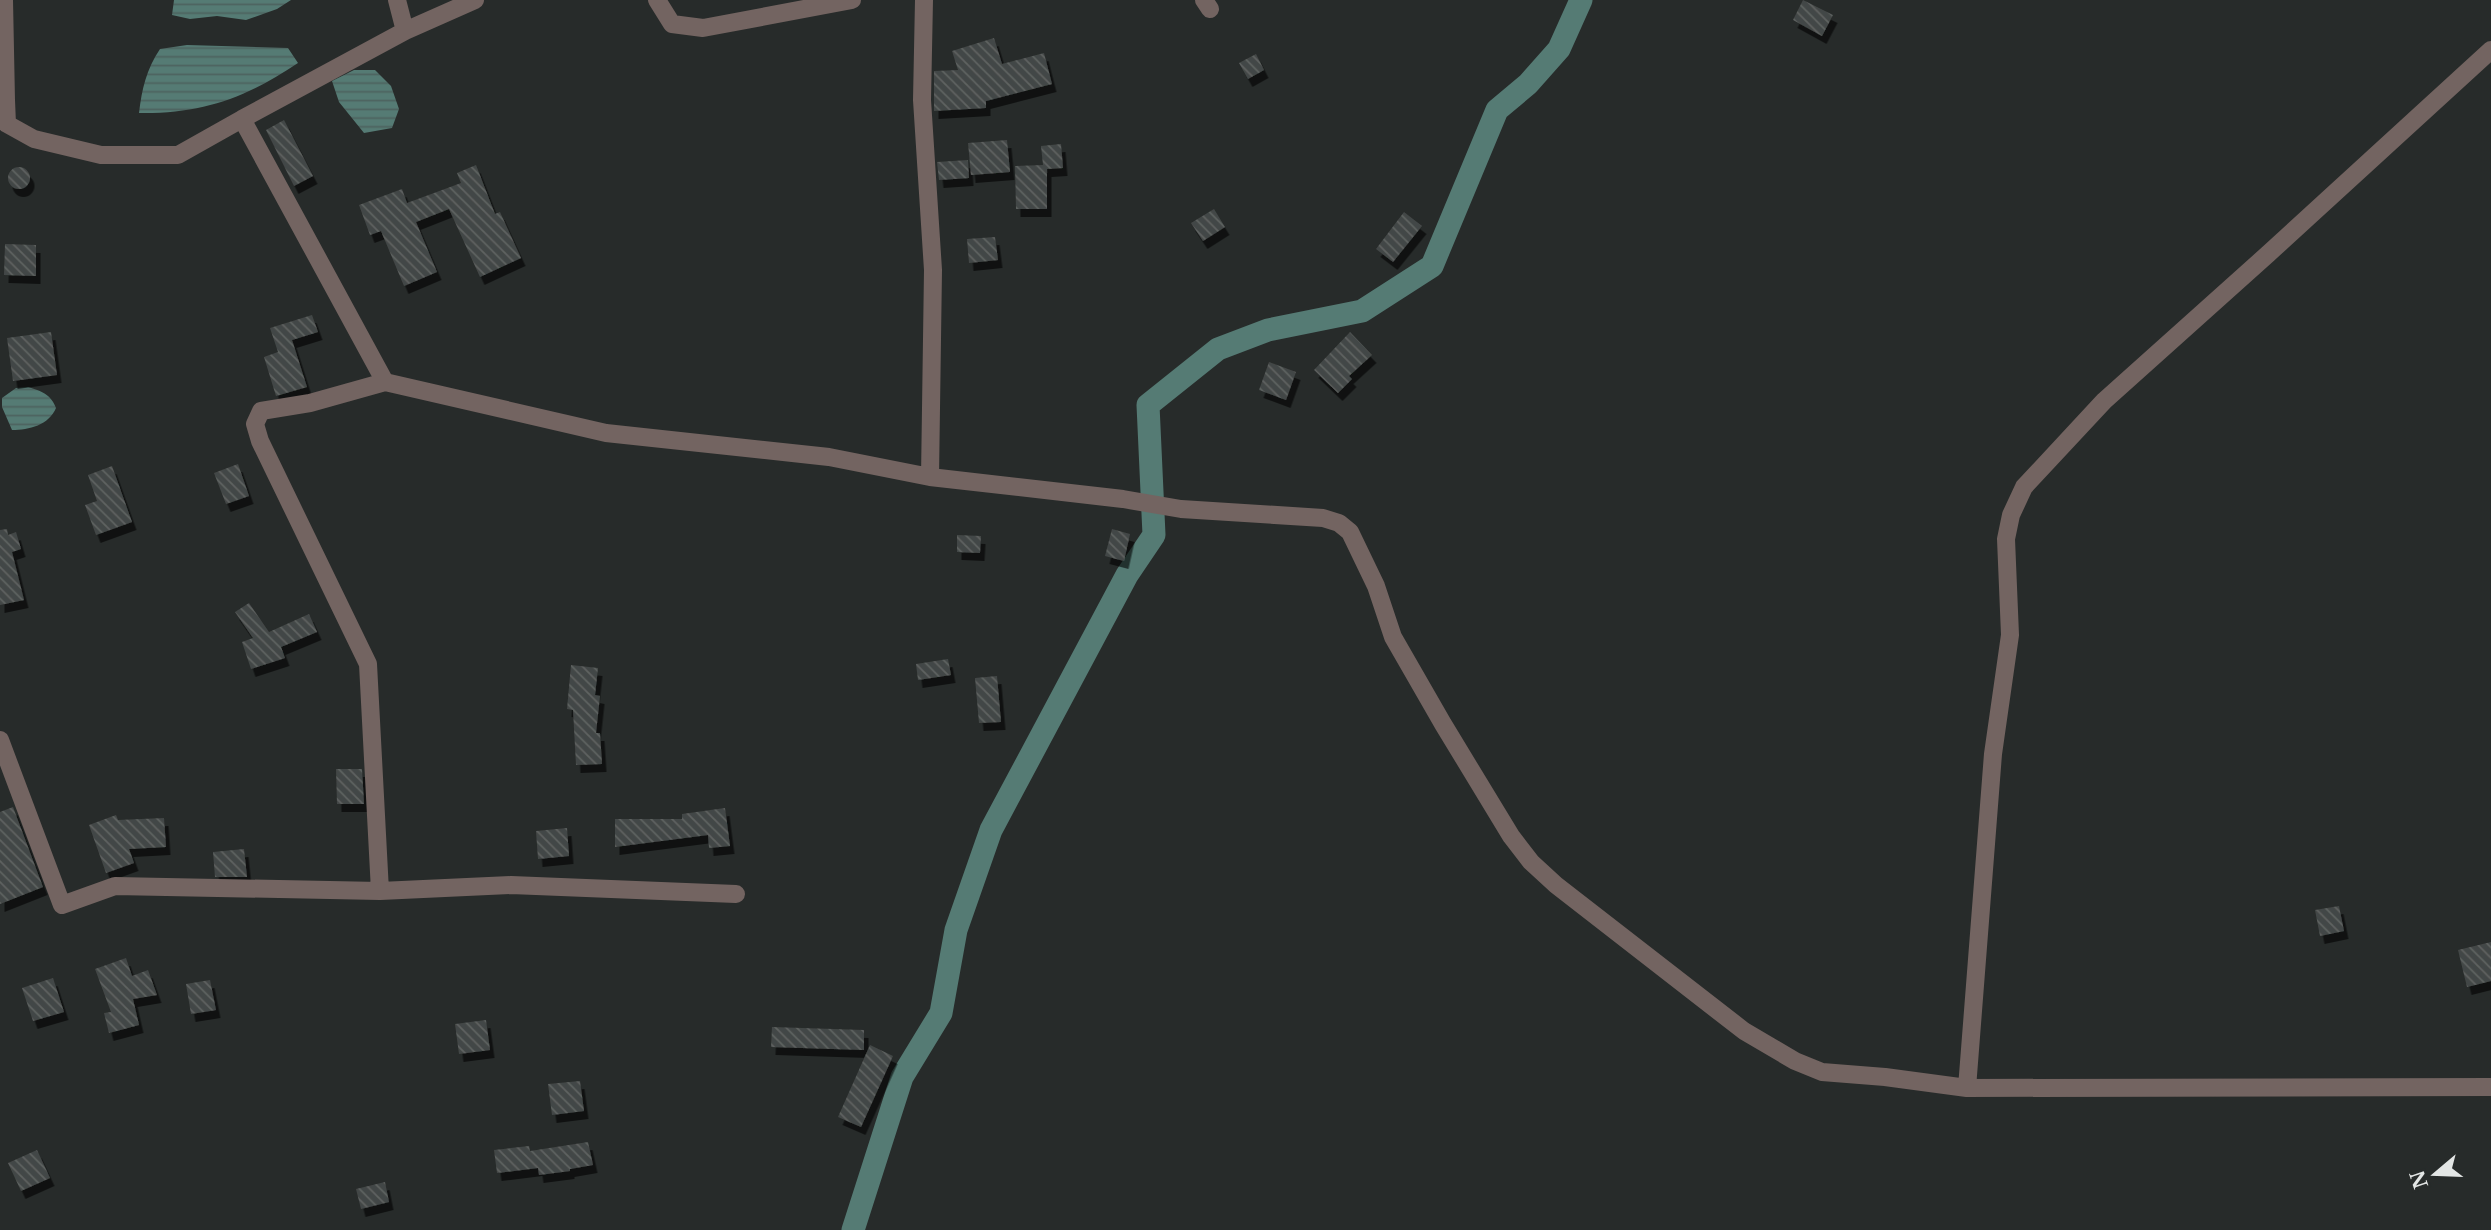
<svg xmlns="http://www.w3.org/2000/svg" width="2491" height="1230" font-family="'Libre Baskerville',serif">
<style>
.water{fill:url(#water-rules)}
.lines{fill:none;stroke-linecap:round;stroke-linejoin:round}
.canal{stroke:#557b74;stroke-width:23}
.building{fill:url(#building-back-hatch);filter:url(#shadow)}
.minor{stroke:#736461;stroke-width:18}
</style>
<defs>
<pattern id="water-rules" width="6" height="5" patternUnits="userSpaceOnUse" patternTransform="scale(1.75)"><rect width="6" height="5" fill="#557b74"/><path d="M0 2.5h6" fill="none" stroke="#4d635f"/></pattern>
<pattern id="building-back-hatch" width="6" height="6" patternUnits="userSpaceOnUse" patternTransform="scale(1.75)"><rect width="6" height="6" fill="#434746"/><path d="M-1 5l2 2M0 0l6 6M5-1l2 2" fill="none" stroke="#5e6261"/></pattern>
<filter id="shadow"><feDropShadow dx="4.5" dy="8" stdDeviation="0" flood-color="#0009"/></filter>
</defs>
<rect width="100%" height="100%" fill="#272b2a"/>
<path class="water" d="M174,0H291L277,9L246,20L217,16L190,19L172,15Z
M187,45L288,48L298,63C246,98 202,114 139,113C142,89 146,70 160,49Z
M354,70H375L391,86L399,109L392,128L364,133L339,102L332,81Z
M28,387C41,391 51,394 56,408C49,425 29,430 12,430L2,407V398L16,388Z"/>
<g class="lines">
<path class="canal" d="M853,1230L902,1077L941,1013L956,930L991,830L1127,575L1154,535L1148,405L1218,349L1268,330L1362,311L1432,266L1497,110L1528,84L1559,49L1581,0"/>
</g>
<path class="building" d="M1803,0L1833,15L1822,36L1793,20Z
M994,38L1002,64L1044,53L1052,84L986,101V108L934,111V71L958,70L952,51Z
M1256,54L1264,70L1248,79L1239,63Z
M284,120L313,176L294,186L266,130Z
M1007,140L1010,172L971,175L968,143Z
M1061,144L1063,168L1047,169V209H1016L1015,166L1043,165L1041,146Z
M968,160L969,178L939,180L937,162Z
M476,165L495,214L500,212L521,258L480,277L449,209L416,222L437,272L404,286L381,231L370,235L359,205L402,189L407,203L461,183L457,173Z
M8 178a11 11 0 1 1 22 0a11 11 0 1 1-22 0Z
M1214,209L1225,227L1203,241L1191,223Z
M1404,212L1422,226L1393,262L1376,249Z
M995,237L998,260L969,263L967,239Z
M5,244L36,245V276L4,275Z
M312,315L318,332L292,340L307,387L276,396L264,357L278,352L270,328Z
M51,332L57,375L13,381L7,338Z
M1350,332L1372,355L1349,376L1352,379L1338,393L1314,370Z
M1269,362L1296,372L1286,400L1259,390Z
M238,464L249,496L226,504L214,473Z
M112,466L132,522L96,535L85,505L97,501L88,475Z
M7,529L8,535L16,532L21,549L12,552L24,600L0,605V530Z
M1112,529L1130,534L1124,561L1105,556Z
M957,535L981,536L980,553L957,552Z
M249,603L269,632L309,614L317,632L281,647L285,658L251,669L242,642L253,638L235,612Z
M948,659L951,675L918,680L916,664Z
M571,665L598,668L595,695L600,696L596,733H600L602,764L576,765L573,710L567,709Z
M997,676L1001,722L979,723L975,678Z
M336,769H362L364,804H337Z
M13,807L43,887L0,904V812Z
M725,808L730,846L709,848L708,835L615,847V819H682V814Z
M116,815L118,820L164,818L166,847L129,849L134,863L106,873L89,825Z
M567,828L569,856L538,859L536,831Z
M244,849L247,877H215L213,852Z
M2339,906L2344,931L2320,936L2315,910Z
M2491,942V981L2467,987L2458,950Z
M126,958L132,976L148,970L157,995L133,999L139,1025L109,1033L104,1013L111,1012L95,969Z
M53,978L64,1012L33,1021L22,988Z
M210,980L216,1010L191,1014L186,984Z
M486,1020L490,1050L459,1054L455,1024Z
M772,1027L864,1030V1050L771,1047Z
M870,1045L893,1056L861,1127L838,1117Z
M580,1081L584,1111L552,1115L548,1084Z
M588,1142L593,1165L570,1169V1171L539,1175L538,1168L497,1173L494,1150L529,1146L530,1151Z
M37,1150L50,1178L21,1191L8,1163Z
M385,1182L389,1202L361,1209L356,1189Z"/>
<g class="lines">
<path class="minor" d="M4,0L6,100
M657,0L672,24L703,28L852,0
M924,0L922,100L933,270L930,477
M1204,0L1210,9
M405,31L475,0
M0,101L6,100L7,124L34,139L101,155H178L242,119L385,382
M242,119L405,31L397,0
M0,740L62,905L115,886L380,891L368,664L260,441L255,424L261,411L310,403L385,382L606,433L829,457L930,477L1123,499L1181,509L1323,518L1339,523L1350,532L1376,586L1393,637L1443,724L1511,836L1531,862L1556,885L1744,1031L1795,1061L1822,1072L1885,1077L1967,1088L2491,1087
M380,891L511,885L736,894
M1967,1088L1993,754L2010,635L2006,539L2011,515L2024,487L2104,401L2268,254L2491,50"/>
</g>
<g transform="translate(2435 1174) rotate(251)" stroke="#272b2a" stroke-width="5" paint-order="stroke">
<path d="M0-5L12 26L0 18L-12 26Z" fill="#e3e6e5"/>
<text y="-10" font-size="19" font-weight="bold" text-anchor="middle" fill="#e3e6e5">N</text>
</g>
</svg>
